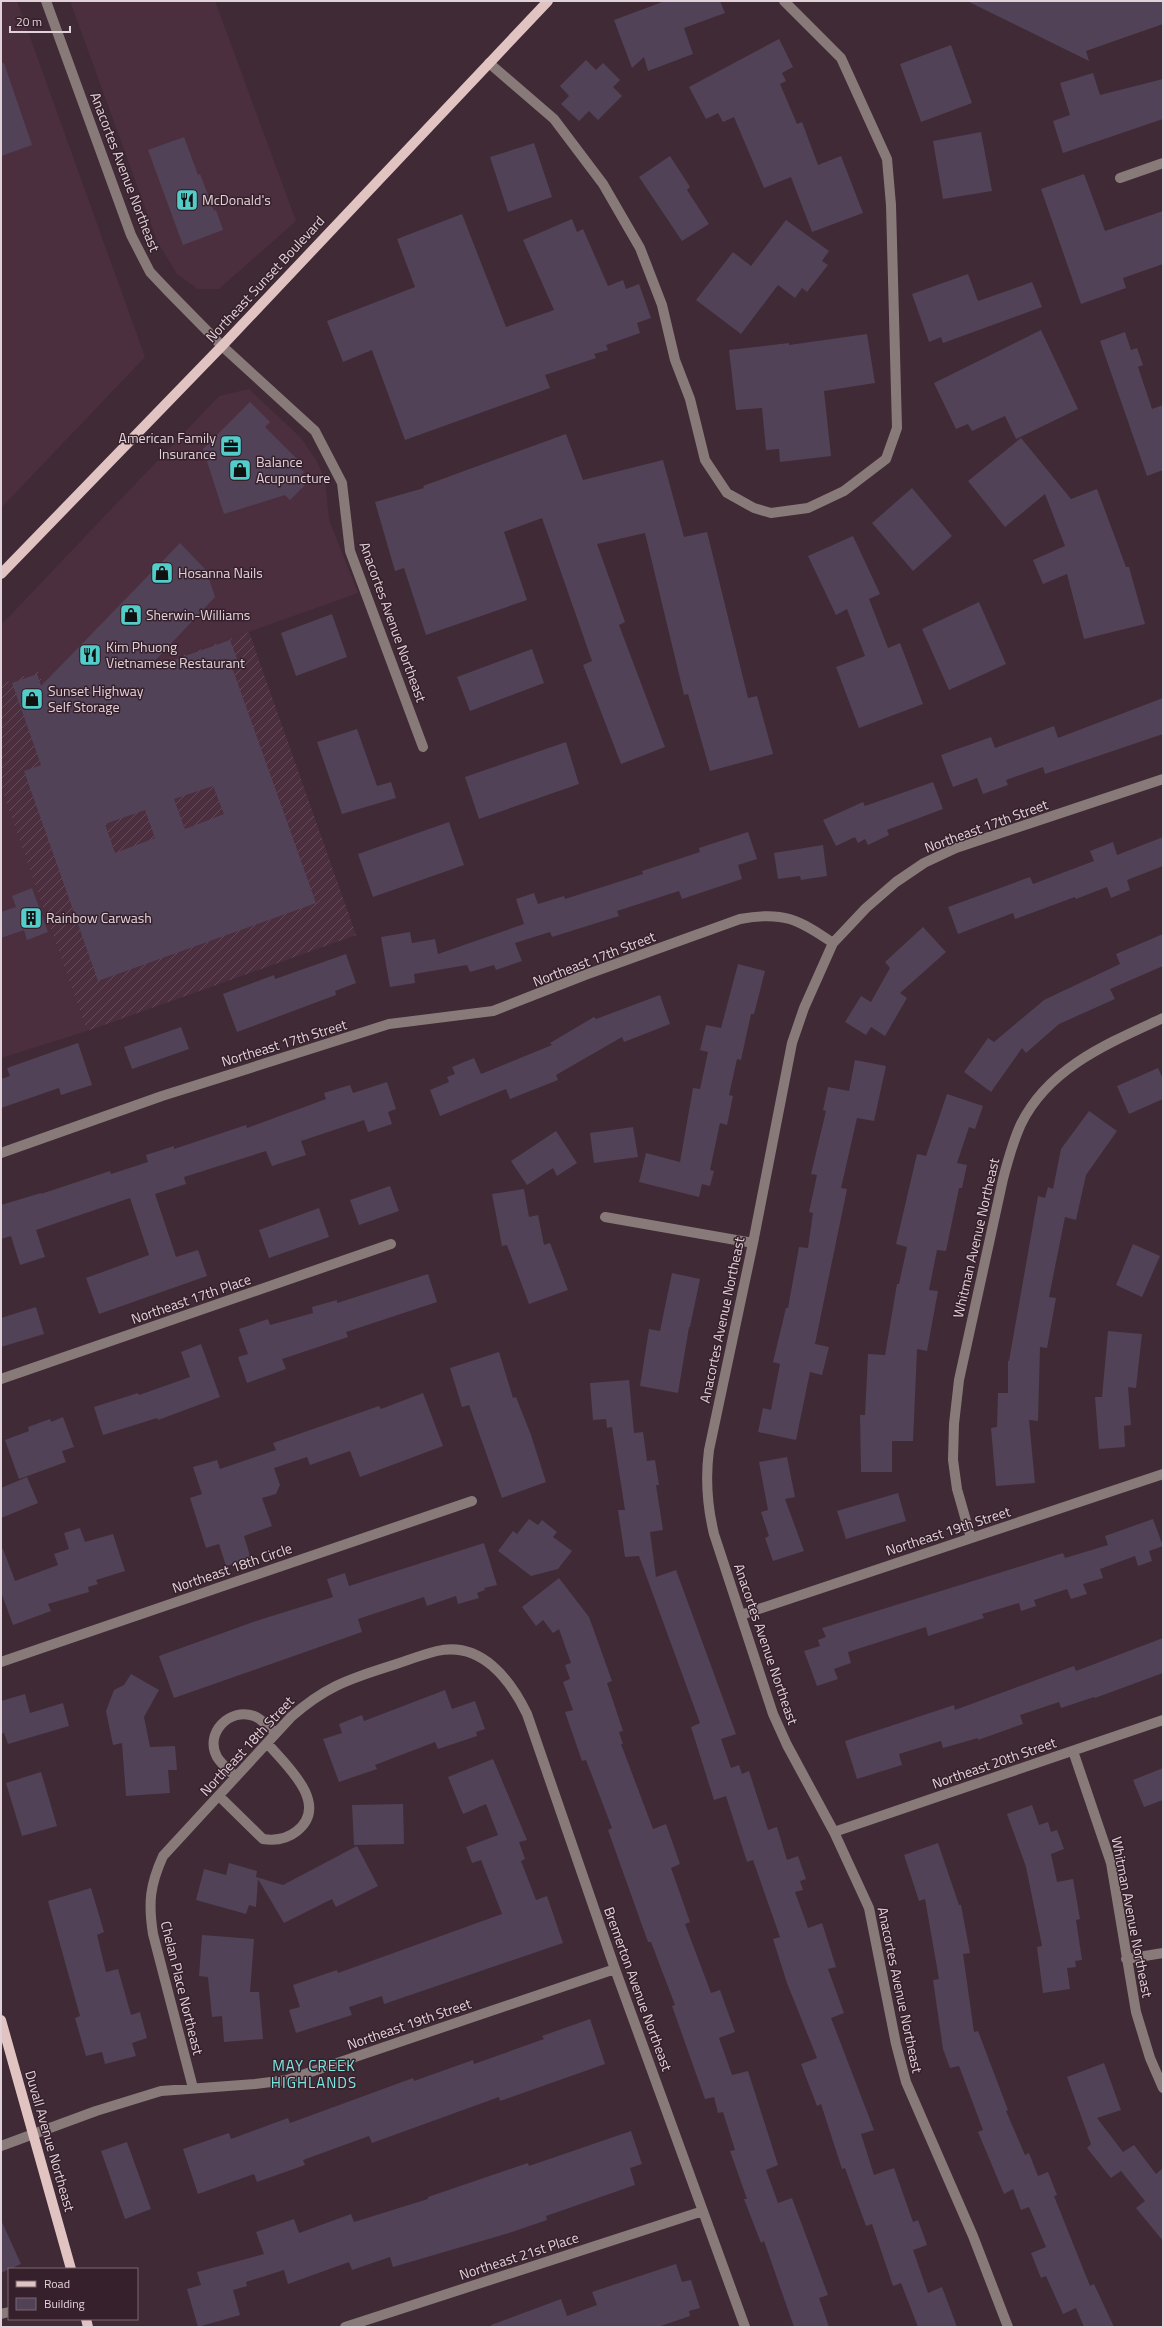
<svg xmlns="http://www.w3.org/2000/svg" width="1164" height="2328" font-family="'Titillium Web',sans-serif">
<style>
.built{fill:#4c2f3e}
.industrial{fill:url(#industrial-furrows)}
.building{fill:#514257;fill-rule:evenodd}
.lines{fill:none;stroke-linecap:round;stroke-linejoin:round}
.minor{stroke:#897a7a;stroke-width:10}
.major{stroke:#e1c3c2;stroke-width:10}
.labels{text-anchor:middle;stroke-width:3;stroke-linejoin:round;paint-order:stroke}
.street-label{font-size:14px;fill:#e1d2d9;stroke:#36202b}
.poi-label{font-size:14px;fill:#e1d2d9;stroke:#36202b;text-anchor:start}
.neighbourhood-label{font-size:15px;letter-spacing:1px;fill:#7be7e3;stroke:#36202b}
</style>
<defs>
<pattern id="industrial-furrows" width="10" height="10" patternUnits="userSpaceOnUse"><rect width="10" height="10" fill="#4c2f3e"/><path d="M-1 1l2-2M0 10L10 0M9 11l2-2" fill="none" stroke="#664c59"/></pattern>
</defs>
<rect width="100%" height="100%" fill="#402a35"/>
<path class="built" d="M1,1H17L145,357L1,508Z
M70,1H215L296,221L219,289H198L177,274L158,243Z
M249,389L301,438L316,460L325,479L329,520L358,593L49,703L38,671L1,684V625L219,396Z
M1,788L87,1031L1,1058Z"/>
<path class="industrial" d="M249,632L356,935L87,1031L1,788V684L38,671L49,703Z"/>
<path class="building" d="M665,1H720L725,13L684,28L693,54L648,71L644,57L632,68L614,20Z
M967,1H1163V24L1086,51L1089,61Z
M779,39L793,67L782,73L786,81L780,84L797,124L802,122L818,165L841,156L863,213L812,232L791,177L764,188L734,117L723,122L718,113L706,119L689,87Z
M951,45L972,103L921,122L900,64Z
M586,60L596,70L603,63L620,80L613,87L622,96L598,120L589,111L579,121L561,104L569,96L560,86Z
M1,63H4L32,145L1,156Z
M1093,73L1100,95L1163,79V119L1063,153L1053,121L1070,115L1060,83Z
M981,132L992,191L943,199L933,141Z
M184,137L198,175L200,174L214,211L216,210L223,230L183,245L148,150Z
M534,143L552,197L508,212L490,157Z
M670,156L690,187L687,190L709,224L682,241L639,177Z
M1084,174L1105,231L1163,211V264L1123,278L1126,288L1081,304L1041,189Z
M462,214L506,327L554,310L523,240L572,219L577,232L583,229L608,286L623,280L626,289L639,284L651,318L637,323L640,333L606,345L608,350L594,354L596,358L545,375L550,388L405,440L372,350L343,362L327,321L415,287L397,239Z
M786,220L829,251L822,261L828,265L807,292L802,288L795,298L778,285L741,334L696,300L733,252L751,266Z
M968,274L978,301L1032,282L1042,307L943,343L941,337L929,342L912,294Z
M1041,330L1078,409L1016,439L1005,416L972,431L968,424L956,429L934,383Z
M1125,332L1131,350L1137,348L1143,365L1138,367L1152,409L1163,405V470L1147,476L1100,341Z
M867,334L875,383L824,391L831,456L780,462L779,449L766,450L762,408L736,410L729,350L789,343V345Z
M250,402L270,422L265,427L299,461L296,464L304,472L301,475L308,482L290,500L285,495L224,514L203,449Z
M566,434L583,480L663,460L684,537L707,532L748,698L757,696L773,754L710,771L688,694L684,695L645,533L597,544L625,622L619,625L665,747L621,764L583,665L592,661L542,518L504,532L527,600L426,635L404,568L395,571L375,502L424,488L423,486Z
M1021,438L1071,499L1097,489L1126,567H1129L1145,624L1084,639L1067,574L1043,584L1033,560L1065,546L1045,494L1005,527L968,481Z
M912,488L952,536L913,571L872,523Z
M853,536L880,594L869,599L888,648L900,643L923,704L859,728L836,667L865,656L847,609L836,615L808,556Z
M180,543L206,570L215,597L146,670L230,640L240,667L233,670L316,903L98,981L24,771L41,765L12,683L37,674L41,686ZM213,786L224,814L185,829L174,799ZM145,810L155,838L115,853L105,824Z
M979,602L1006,664L949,690L922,629Z
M332,614L347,657L296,676L281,633Z
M532,649L544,683L470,711L457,677Z
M1163,698V734L1045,774L1043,767L1006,780L1008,785L983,794L977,778L953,787L941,755L991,737L995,748L1054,726L1058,738Z
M357,729L377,786L391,782L396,798L342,814L317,742Z
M566,742L579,784L479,819L465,777Z
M933,782L943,809L887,830L889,835L868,845L865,839L858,843L855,837L836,846L823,820L863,802L865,806Z
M449,822L464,865L373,897L358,854Z
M748,832L757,859L738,865L742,879L682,899L679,891L617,911L619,916L552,937L550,932L515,943L522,961L496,970L494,965L470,972L467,965L414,974L415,983L390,987L381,937L410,932L412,943L435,939L438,954L524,924L516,899L534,893L538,904L564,896L565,899L643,874L642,871L700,852L699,848Z
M1163,837V866L1127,880L1130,890L1111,898L1107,887L1076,899L1075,897L1015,919L1013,913L958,934L948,907L1030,877L1033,884L1094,861L1090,851L1113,842L1117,855Z
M823,845L827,876L801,880L800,876L778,879L774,853Z
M32,888L48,932L27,940L24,930L1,938V912L16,907L12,896Z
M923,927L946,952L900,993L907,998L885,1036L871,1027L866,1035L845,1022L861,996L871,1002L890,968L885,962Z
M1163,934V966L1110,989L1115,999L1059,1024L1026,1053L1022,1048L991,1092L964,1072L988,1038L994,1042L1044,1000L1120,964L1116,954Z
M346,954L356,983L335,991L336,995L237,1032L223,994L274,975L275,979Z
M738,964L765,971L754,1014H751L741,1060L737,1059L729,1095L733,1096L727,1125L720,1123L710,1170L714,1171L710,1186L702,1184L699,1197L639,1182L646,1153L680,1162L693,1088L700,1089L708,1052L700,1050L706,1025L721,1028Z
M660,995L670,1024L624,1042L622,1037L556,1075L558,1080L510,1099L506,1089L440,1116L430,1090L449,1082L447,1077L455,1074L452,1067L474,1058L481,1074L552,1045L550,1043L594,1017L596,1019Z
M181,1027L189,1049L132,1069L124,1047Z
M78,1043L92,1085L61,1095L59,1088L1,1108V1079L10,1076L7,1068Z
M855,1060L886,1066L874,1121L857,1118L841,1188L847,1189L815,1344L829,1347L822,1375L810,1372L796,1440L758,1432L763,1408L771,1410L780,1364L773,1362L786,1308H788L799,1247L808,1248L813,1213L809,1212L817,1175L811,1174L826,1111L823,1110L828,1087L849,1091Z
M1158,1068L1163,1079V1099L1129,1114L1117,1086Z
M387,1082L396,1109L388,1112L392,1124L368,1132L364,1120L301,1141L306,1155L272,1166L266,1151L184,1177L186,1184L155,1194L176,1257L198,1250L207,1276L99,1314L86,1278L149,1255L130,1198L36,1230L45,1257L20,1265L11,1236L1,1239V1205L41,1193V1194L110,1171L111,1174L148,1162L146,1155L174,1146V1149L246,1125L247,1128L326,1099L324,1093L350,1085L353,1093Z
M947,1094L983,1106L975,1129L969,1127L957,1163L967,1165L962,1188H959L946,1251L937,1250L929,1290L938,1291L927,1351L917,1349L913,1441H892V1472H861L860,1415H865L868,1354L885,1355L897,1284H899L907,1247L896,1244L917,1154L926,1156Z
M1089,1111L1117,1131L1086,1175L1076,1220L1065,1217L1049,1297L1056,1298L1047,1348L1040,1347L1038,1421L1029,1420L1035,1483L996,1486L991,1428L997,1427L998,1393H1008V1361H1009L1038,1196L1045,1198L1048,1187L1053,1189L1061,1149Z
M633,1127L638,1157L594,1163L590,1133Z
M556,1131L577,1163L557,1176L553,1168L527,1185L511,1161Z
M390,1186L399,1211L359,1225L350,1200Z
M524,1189L529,1217L538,1215L544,1245L550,1243L568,1290L529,1304L507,1245L502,1246L492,1194Z
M319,1208L329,1237L269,1258L259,1230Z
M1133,1244L1160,1256L1142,1297L1116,1285Z
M672,1273L700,1279L690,1327H689L678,1393L640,1386L649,1329L660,1331Z
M428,1274L437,1302L346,1332L348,1337L282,1359L286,1369L247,1383L238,1357L248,1354L239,1329L268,1319L270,1325L313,1313L312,1307L337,1300V1303Z
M36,1307L44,1334L1,1347V1318Z
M1108,1331L1142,1334L1136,1388L1128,1387L1131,1425L1124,1426L1125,1447L1099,1449L1095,1397H1102Z
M201,1344L220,1397L158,1420L157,1418L103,1435L94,1407L138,1393L139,1395L190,1377L181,1352Z
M499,1352L513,1398L516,1397L531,1435L546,1482L502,1498L469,1405L462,1407L450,1368Z
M629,1380L634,1433L643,1432L647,1461L655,1460L659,1485H656L663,1530L650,1532L656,1577L676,1570L736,1734L721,1739L731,1768L739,1765L742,1774L749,1771L768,1830L777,1827L787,1860L798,1856L806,1879L800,1881L803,1890L795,1892L808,1928L822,1923L836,1967L828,1969L844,2013L831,2018L874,2130L861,2134L874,2175L894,2168L913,2222L918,2220L927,2245L913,2250L928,2293L942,2287L957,2327H918L901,2283L893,2286L872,2224L866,2226L845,2168L842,2169L821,2104L817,2106L801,2064L817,2058L787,1983L773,1939L780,1937L753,1860L747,1862L726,1796L714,1800L691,1727L700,1723L639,1556L625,1557L618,1510H625L612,1427L607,1428L606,1419L593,1420L590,1383Z
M423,1393L443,1446L360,1477L350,1451L310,1465L307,1457L274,1468L280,1485L276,1494L262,1498L272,1526L244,1536L251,1559L226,1566L219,1544L206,1548L190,1498L202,1494L193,1467L217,1460L220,1469L276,1450L273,1443L379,1406L381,1409Z
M63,1417L74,1447L62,1451L66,1462L19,1479L5,1440L29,1431L28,1427L50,1419L51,1422Z
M787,1457L795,1497L785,1499L804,1551L773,1561L765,1538L769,1536L761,1512L768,1510L759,1462Z
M27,1477L38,1503L1,1518V1488Z
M898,1493L906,1521L846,1539L837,1511Z
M529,1519L538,1525L542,1520L557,1532L553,1537L572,1551L558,1569L531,1576L498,1551L513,1531L517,1534Z
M1153,1519L1163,1546L1149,1551L1152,1561L1138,1566L1135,1556L1100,1569L1103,1578L1083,1584L1087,1594L1071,1599L1067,1589L1034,1600L1036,1606L1021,1611L1019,1603L982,1614L984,1618L928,1636L926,1627L848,1652L851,1663L834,1669L838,1679L817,1686L804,1651L820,1646L818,1640L826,1637L822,1628L1063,1553L1065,1558L1108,1545L1105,1536Z
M80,1528L85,1542L113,1534L125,1571L96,1580L98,1584L88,1587L89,1592L48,1604L51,1611L13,1625L1,1592V1549H3L15,1581L58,1565L54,1554L69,1549L64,1533Z
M484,1543L497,1585L484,1588L485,1590L477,1593L479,1598L458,1604L456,1596L427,1606L424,1597L358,1619L362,1632L174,1698L159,1656L256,1621L333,1597L327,1579L345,1573L349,1586Z
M559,1578L589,1617L612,1681L607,1683L623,1731L619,1732L623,1744H621L653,1829L666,1824L680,1864L671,1868L690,1922L685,1924L711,1993L720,1990L735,2032L719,2038L732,2075L748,2071L778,2165L766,2170L778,2203L792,2198L828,2295L819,2298L829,2327H794L764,2241L761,2243L744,2199H747L730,2151L735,2150L723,2112L718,2113L714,2097L705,2099L672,2006L675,2005L651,1942H648L608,1830L612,1828L586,1760L582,1761L565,1712L573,1710L563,1682L570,1679L565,1665L571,1663L559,1629L553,1633L543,1620L536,1626L522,1607Z
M1163,1638V1673L1095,1698L1094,1697L1061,1708L1059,1702L1020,1715L1023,1724L978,1740V1738L943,1748L941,1741L899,1754L902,1765L857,1779L845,1741L954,1705L955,1710L1074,1666L1076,1671Z
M131,1674L159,1690L144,1717L150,1747L175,1746L177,1770H168L170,1793L126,1796L122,1743L113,1745L106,1711L114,1690L124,1685Z
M445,1690L452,1709L475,1701L485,1729L476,1732L477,1736L438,1749L435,1742L375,1765L377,1769L339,1782L323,1739L342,1733L339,1724L362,1715L364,1721Z
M25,1694L30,1713L63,1703L69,1726L8,1744L4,1733L1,1734V1701Z
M493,1759L527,1840L519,1842L525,1859L521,1861L536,1900L547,1896L563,1943L384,2004L382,1996L349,2007L352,2015L296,2033L289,2010L300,2007L293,1985L337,1970L338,1973L502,1914L481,1860L472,1863L466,1847L498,1835L486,1804L463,1814L448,1777Z
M1163,1768V1800L1144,1807L1133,1780Z
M41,1772L57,1826L22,1836L6,1783Z
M403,1804L404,1844L354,1845L352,1805Z
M1032,1805L1039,1825L1048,1822L1051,1832L1057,1830L1064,1849L1051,1854L1057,1882L1073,1879L1080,1919L1076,1920L1082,1960L1075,1961L1076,1967L1067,1968L1070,1989L1043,1993L1037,1947L1042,1946L1026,1867L1007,1814Z
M938,1843L959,1905H961L970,1953L963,1954L974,2032L978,2031L1008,2110L1006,2111L1025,2155L1029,2153L1038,2176L1048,2172L1057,2195L1054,2196L1090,2286L1094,2284L1114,2327H1084L1076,2308L1063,2314L1046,2276L1041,2278L1031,2253L1046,2247L1029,2207L1021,2210L1013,2189L1004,2194L978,2132L983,2130L959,2066L950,2068L943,2049L933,1980L939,1979L925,1899L919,1901L904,1855Z
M357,1846L378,1886L336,1907L332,1899L284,1923L258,1879L256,1907L249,1905L246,1914L196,1900L204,1869L226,1875L229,1863L257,1871L256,1877L283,1885Z
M91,1888L104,1932L97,1935L106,1972L118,1969L131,2015L140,2012L147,2038L132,2043L136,2056L105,2064L102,2052L86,2056L75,2018L80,2016L48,1901Z
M202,1935L254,1939L250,1992H259L263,2039L224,2042L222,2016L212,2017L208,1977L199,1976Z
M590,2019L605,2064L500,2101L499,2097L372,2143L369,2136L303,2160L305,2165L257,2182L254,2174L198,2194L183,2149L229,2133L231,2139L288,2118L290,2123L413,2078L414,2081L473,2060L474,2064L544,2039L542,2036Z
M1104,2063L1121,2110L1097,2118L1123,2152L1134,2145L1156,2174L1163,2168V2241L1136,2208L1145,2201L1121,2171L1111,2178L1087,2148L1091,2144L1067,2077Z
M631,2131L642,2164L630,2168L635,2185L546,2216L547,2220L509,2233L393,2267L390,2257L352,2270L349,2262L288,2284L284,2270L246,2282L247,2286L233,2290L240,2315L198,2327L187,2289L201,2285L197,2272L264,2254L256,2232L294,2219L299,2233L351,2214L354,2222L428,2199V2197L528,2163L529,2166Z
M127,2142L151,2209L125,2219L101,2151Z
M1,2220L21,2264L1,2273Z
M676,2264L682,2282L691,2280L700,2308L689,2311L690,2316L658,2327H491V2325L561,2299L567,2316L597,2305L592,2292Z"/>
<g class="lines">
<path class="minor" d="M46,1L131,235L150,272L168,291L222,346L315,431L342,483L350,551L423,747
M489,63L554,119L603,184L640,248L662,305L675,360L690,399L705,460L727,493L754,508L771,513L808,508L844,491L886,459L897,428L891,205L887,159L841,58L784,1
M1120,178L1163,163
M833,943L804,1008L792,1043L753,1243L709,1450C705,1480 707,1505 714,1534L773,1714L787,1745L834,1832L869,1908L896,2044L906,2082L973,2236L1008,2327
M1,1153L162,1096L389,1024L493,1011L585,975L740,919C783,911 798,919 833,943L866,908L896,882L924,863L956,848L1163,779
M605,1217L753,1243
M1,1379L391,1244
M971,1538L957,1489L953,1460L954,1424L959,1380L1003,1179C1008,1160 1013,1141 1021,1124C1049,1067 1109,1043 1163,1018
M741,1615L1163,1474
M1,1662L472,1501
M1073,1751L1111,1863L1136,2012L1150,2058L1163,2088
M236,1777C230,1771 222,1765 217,1757C204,1733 230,1707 254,1716C262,1719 269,1728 276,1733
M219,1796L263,1839C276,1841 287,1839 297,1831C331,1804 285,1764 267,1743
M834,1832L1163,1720
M1126,1959L1163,1953
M193,2088L153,1934C148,1902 150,1885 163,1856L291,1717C324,1688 346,1680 387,1667C404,1662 420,1655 437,1651C481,1641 510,1679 527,1714L615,1969L745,2327
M1,2146L96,2111L161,2091L255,2084L287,2080L615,1969
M1,2314L9,2312
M345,2327L703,2211"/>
<path class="major" d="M1,574L222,346L548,1
M1,2020L71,2269
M86,2319L88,2327"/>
</g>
<defs>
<g id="restaurant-square" transform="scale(1.15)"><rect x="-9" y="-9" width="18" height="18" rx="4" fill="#53cdca" stroke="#36202b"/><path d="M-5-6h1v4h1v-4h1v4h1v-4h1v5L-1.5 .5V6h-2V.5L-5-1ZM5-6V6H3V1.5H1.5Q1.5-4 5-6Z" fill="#111"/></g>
<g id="office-square" transform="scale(1.15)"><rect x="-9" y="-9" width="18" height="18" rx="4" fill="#53cdca" stroke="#36202b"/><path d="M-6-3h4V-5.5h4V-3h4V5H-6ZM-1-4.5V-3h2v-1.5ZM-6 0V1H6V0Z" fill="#111"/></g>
<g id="shop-square" transform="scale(1.15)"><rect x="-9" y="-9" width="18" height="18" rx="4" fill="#53cdca" stroke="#36202b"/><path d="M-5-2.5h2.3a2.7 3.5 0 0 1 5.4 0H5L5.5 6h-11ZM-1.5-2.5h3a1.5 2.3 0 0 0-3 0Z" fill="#111"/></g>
<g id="building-square" transform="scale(1.15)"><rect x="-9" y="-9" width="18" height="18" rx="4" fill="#53cdca" stroke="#36202b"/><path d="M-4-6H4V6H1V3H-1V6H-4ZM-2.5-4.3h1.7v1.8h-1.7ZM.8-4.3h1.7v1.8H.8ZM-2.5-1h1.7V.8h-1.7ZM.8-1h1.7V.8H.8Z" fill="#111"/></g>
</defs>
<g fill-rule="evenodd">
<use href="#restaurant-square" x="187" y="200"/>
<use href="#office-square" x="231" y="446"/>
<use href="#shop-square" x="240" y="470"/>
<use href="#shop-square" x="162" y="573"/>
<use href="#shop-square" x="131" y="615"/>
<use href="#restaurant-square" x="90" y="655"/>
<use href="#shop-square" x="32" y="699"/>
<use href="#building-square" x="31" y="918"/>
</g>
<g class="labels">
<g class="street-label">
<text transform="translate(125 172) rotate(69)" y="5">Anacortes Avenue Northeast</text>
<text transform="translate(265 279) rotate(-47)" y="5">Northeast Sunset Boulevard</text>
<text transform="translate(393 622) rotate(70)" y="5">Anacortes Avenue Northeast</text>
<text transform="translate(986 826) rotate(-20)" y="5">Northeast 17th Street</text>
<text transform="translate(594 959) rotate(-21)" y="5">Northeast 17th Street</text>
<text transform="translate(284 1043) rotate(-17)" y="5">Northeast 17th Street</text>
<text transform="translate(976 1238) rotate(-77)" y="5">Whitman Avenue Northeast</text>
<text transform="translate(191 1299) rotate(-19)" y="5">Northeast 17th Place</text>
<text transform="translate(722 1320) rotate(-78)" y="5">Anacortes Avenue Northeast</text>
<text transform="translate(948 1531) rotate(-18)" y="5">Northeast 19th Street</text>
<text transform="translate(232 1568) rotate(-19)" y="5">Northeast 18th Circle</text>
<text transform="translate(766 1644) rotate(71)" y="5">Anacortes Avenue Northeast</text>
<text transform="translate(247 1746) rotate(-47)" y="5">Northeast 18th Street</text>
<text transform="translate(994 1763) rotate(-19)" y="5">Northeast 20th Street</text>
<text transform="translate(1132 1917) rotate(79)" y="5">Whitman Avenue Northeast</text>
<text transform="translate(182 1988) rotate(76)" y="5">Chelan Place Northeast</text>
<text transform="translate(638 1989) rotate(70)" y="5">Bremerton Avenue Northeast</text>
<text transform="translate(900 1990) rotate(78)" y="5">Anacortes Avenue Northeast</text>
<text transform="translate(409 2024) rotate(-19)" y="5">Northeast 19th Street</text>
<text transform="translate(50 2141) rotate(74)" y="5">Duvall Avenue Northeast</text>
<text transform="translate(519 2256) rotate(-18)" y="5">Northeast 21st Place</text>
</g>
<g class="poi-label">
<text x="202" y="205">McDonald's</text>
<text x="216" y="443" text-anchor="end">American Family<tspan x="216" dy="16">Insurance</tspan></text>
<text x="256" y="467">Balance<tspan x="256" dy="16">Acupuncture</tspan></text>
<text x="178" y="578">Hosanna Nails</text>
<text x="146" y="620">Sherwin-Williams</text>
<text x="106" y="652">Kim Phuong<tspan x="106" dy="16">Vietnamese Restaurant</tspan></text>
<text x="48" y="696">Sunset Highway<tspan x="48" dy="16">Self Storage</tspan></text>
<text x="46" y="923">Rainbow Carwash</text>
</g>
<g class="neighbourhood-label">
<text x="314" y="2071">MAY CREEK<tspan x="314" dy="17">HIGHLANDS</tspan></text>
</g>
</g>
<rect width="1164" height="2328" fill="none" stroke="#e1d2d9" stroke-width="4"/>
<rect x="8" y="2268" width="130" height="52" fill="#36202b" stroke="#7a6771"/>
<rect x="16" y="2281" width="20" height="6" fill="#e1c3c2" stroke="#7a6771"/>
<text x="44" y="2288" font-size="12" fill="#e1d2d9">Road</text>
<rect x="16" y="2298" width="20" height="12" fill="#514257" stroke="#7a6771"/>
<text x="44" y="2308" font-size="12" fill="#e1d2d9">Building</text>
<path d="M10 26v6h60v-6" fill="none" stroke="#e1d2d9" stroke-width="2"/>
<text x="16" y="26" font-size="12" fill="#e1d2d9" stroke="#36202b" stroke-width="3" paint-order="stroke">20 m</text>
</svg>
